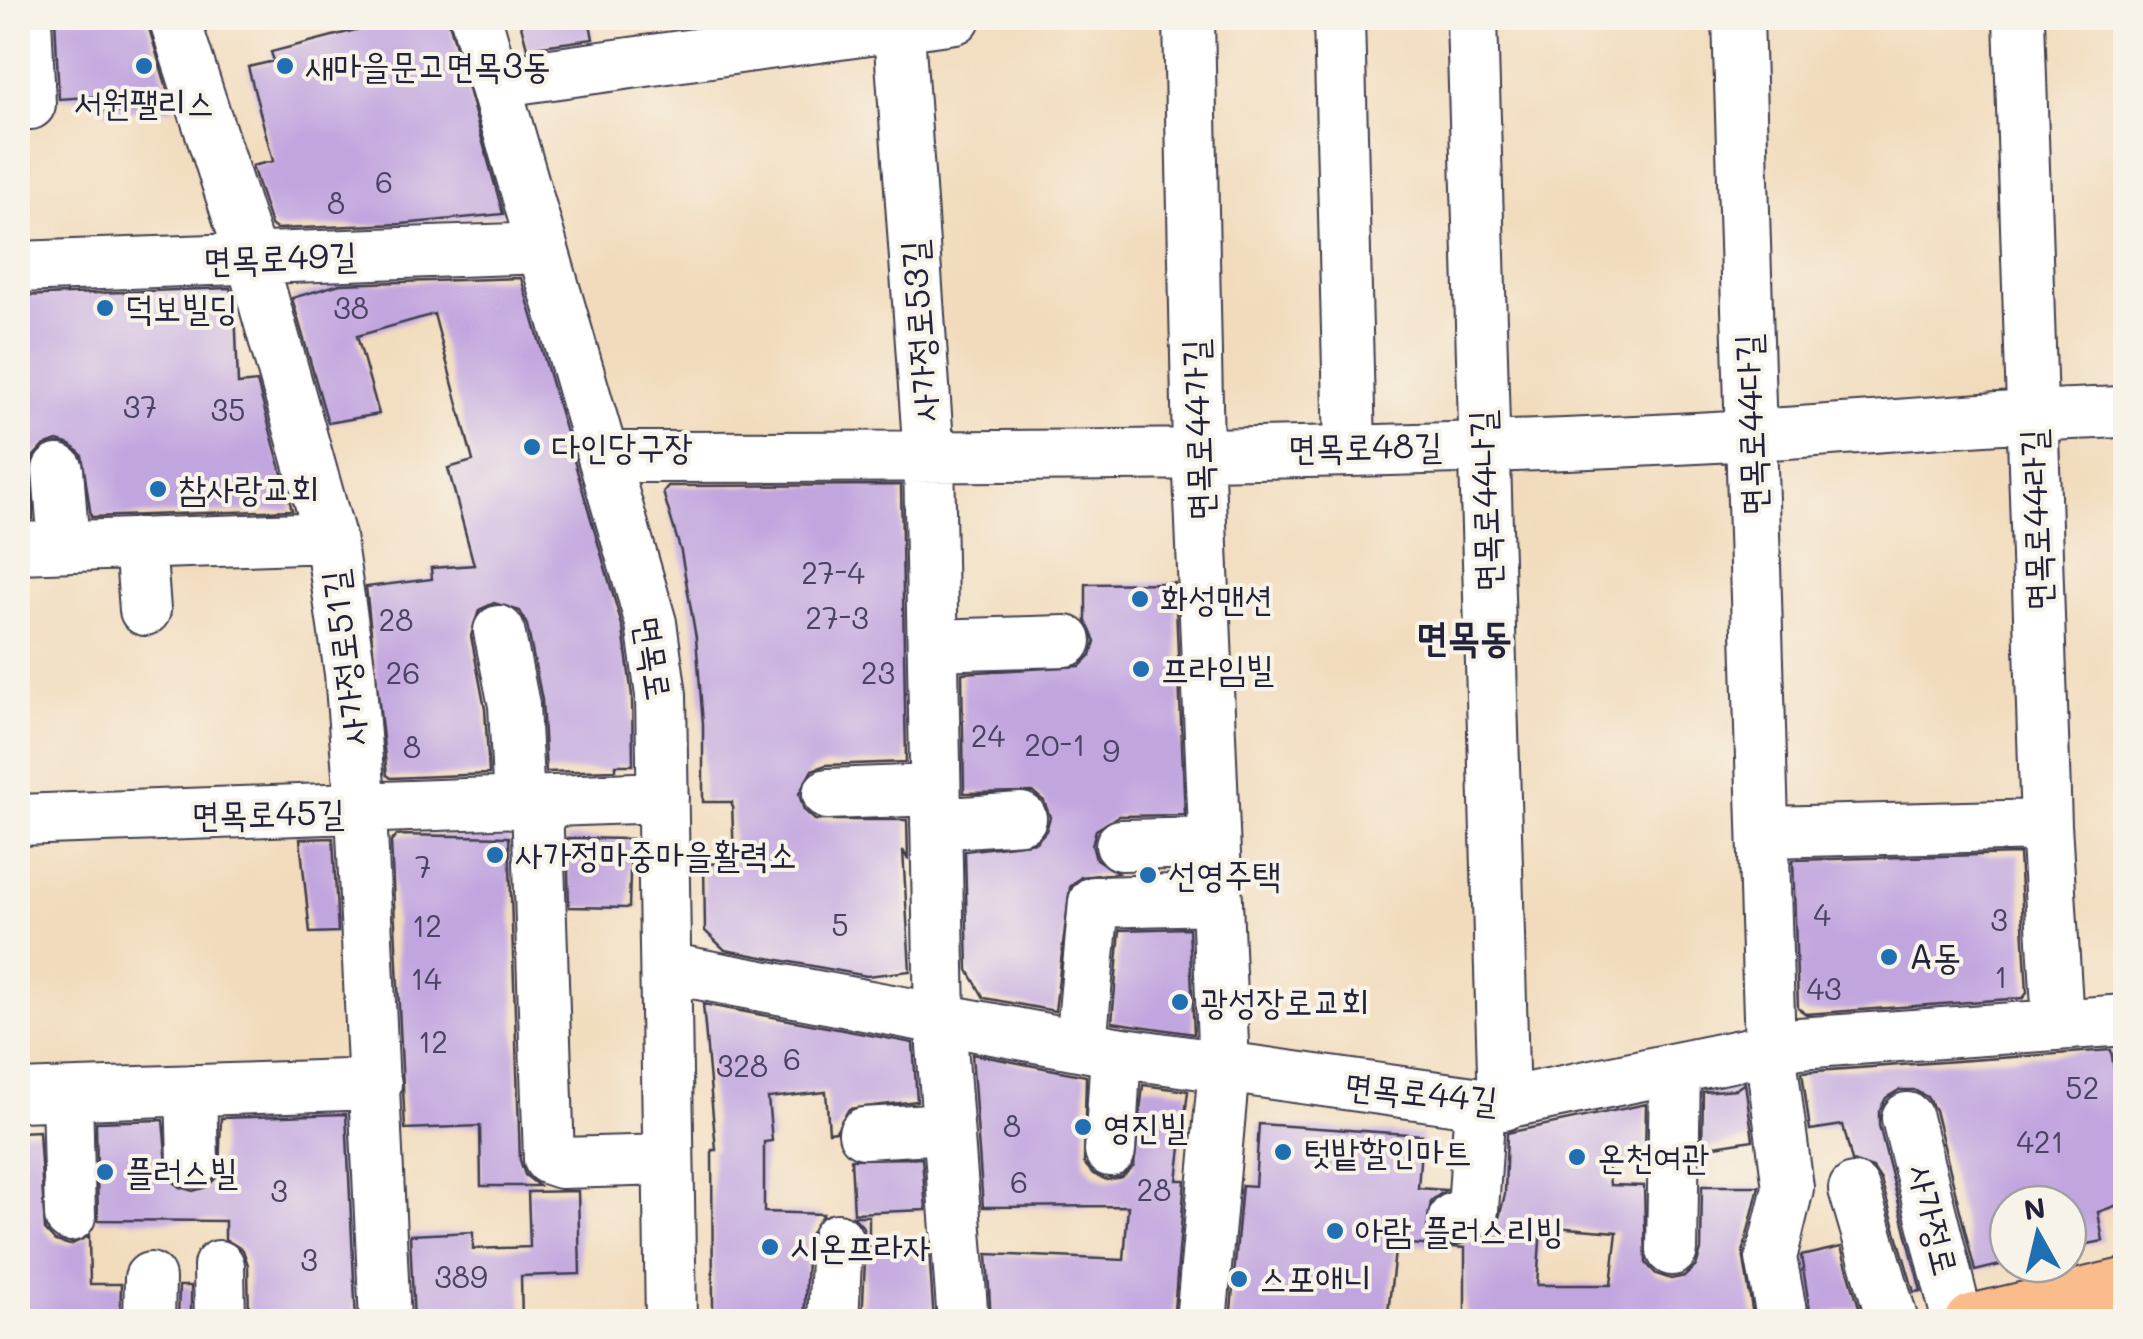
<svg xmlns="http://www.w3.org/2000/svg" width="2143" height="1339" font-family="Mali,'Poor Story',sans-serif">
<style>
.building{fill:#c1a5df;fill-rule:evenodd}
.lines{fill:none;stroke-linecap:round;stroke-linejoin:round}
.minor-casing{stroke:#413e4e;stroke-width:54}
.major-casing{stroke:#413e4e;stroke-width:59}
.minor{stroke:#fff;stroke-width:50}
.major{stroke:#f9bc8a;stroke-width:55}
.poi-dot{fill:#1f6fb2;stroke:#f7f3e8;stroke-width:4}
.labels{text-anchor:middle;stroke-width:8;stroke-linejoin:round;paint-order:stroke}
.number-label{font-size:30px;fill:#4a4364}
.poi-label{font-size:35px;fill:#22223b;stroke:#f7f3e8;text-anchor:start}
.street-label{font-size:35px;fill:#22223b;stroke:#f7f3e8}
.quarter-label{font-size:40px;font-weight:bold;fill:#22223b;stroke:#f7f3e8}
</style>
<rect width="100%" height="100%" fill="#f7f3e8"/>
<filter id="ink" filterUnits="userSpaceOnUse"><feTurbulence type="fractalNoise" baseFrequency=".01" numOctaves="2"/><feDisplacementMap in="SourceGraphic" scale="20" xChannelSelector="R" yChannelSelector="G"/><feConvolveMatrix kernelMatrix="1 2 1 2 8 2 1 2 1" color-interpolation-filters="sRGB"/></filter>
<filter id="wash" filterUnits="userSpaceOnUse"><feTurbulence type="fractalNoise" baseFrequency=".0048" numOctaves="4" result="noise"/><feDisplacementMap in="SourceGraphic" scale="40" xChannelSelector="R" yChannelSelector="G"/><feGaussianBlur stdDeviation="2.25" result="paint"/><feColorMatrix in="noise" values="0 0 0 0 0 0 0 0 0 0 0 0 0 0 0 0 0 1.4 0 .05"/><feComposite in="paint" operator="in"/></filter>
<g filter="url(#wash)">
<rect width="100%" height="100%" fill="#f2dbbc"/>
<g id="blocks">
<path class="building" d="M55,18H146L173,109L106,113L104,96L59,99Z
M365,18H448L503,214L402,224L276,229L271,225L252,166L273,161L248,67L274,61L271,52L367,27Z
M519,18H589L593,39L527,48Z
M521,278L623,629L632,696L633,765H616V770L546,772L542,700L527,625L520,611L494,603L479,610L471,636L485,709L489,774L391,778L387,775L366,587L432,579L431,568L474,565L448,468L473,461L434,314L357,336L379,414L328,423L292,298L340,284Z
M230,288L235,307L238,384L257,382L292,510L91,517L82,455L71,445L57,441L43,446L33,457V519H18V296Z
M901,485L906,762L826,765L812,770L799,794L804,810L815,820H907L908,860L903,850L910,971L867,976L725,950L705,931L704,864L734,863L732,802H703V724L696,638L681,552L663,492L668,486Z
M1175,583L1185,815L1119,816L1096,830L1092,845L1096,859L1117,873L1081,877L1070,887L1055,1011L984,998L968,970L965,851L1036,842L1046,831L1050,817L1044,801L1033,792L964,793L962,673L1080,666L1091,655L1095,641L1086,621V584Z
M397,835L509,837L520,1160L525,1175L539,1186H481L480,1126L405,1129L391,842Z
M333,838L338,932L310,933L300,839Z
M567,838L631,839L629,908L569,907Z
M2019,854L2027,993L2023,998L1806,1014L1798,1008L1793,860Z
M1189,928L1194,1034L1112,1022L1120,930Z
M703,1004L913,1043L917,1101L849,1109L836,1131L829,1132L826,1092L768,1098L772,1141L764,1142V1212L823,1214L808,1238L804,1322H724L713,1311L712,1150H716Z
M2111,1050L2116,1081L2126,1079V1202L2098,1212L2103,1241L2068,1248V1204H2008V1263L1975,1271L1935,1110L1927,1097L1914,1090H1899L1886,1098L1879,1111V1125L1921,1291L1914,1292L1881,1180L1873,1168L1852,1161L1843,1125L1810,1130L1802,1072Z
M972,1054L1086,1076L1084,1163L1093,1174L1107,1180L1122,1177L1134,1166L1143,1085L1188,1091L1177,1180H1185L1173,1322H991L987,1254L1124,1260L1128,1206L983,1207Z
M1745,1083L1753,1140L1702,1148L1703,1092L1736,1089Z
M1646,1104L1645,1158L1608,1164L1610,1185L1644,1186L1646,1263L1656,1274L1671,1279L1685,1276L1696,1266L1701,1250L1702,1186H1759L1743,1252L1754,1322H1465V1248L1396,1243L1387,1322H1230L1242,1185L1255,1186L1259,1124L1422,1135L1418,1188L1446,1190L1431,1201L1427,1228L1437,1241L1451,1247L1484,1236L1497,1226L1505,1194L1507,1133ZM1541,1226L1617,1232L1611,1285H1537Z
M346,1114L356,1322H249L248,1265L243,1250L225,1239V1221L98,1220L96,1122L163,1120L168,1176L179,1187L193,1191L207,1187L219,1175L221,1118Z
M39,1131L45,1230L55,1241L70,1245L89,1236L90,1284H121L120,1322H18V1132Z
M922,1158L926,1210L854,1213L851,1159Z
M578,1191L580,1274L521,1276L522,1322H414L410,1235L473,1232V1249L530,1247L528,1192Z
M853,1216H869V1246L929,1250L934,1322H862L866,1240L863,1227Z
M1841,1247L1859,1307L1811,1317L1801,1256Z
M179,1286H191V1322H178Z"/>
</g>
</g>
<g filter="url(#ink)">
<use href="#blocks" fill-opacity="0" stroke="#413e4e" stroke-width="2.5"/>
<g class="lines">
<g class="minor-casing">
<path id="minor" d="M26,18L30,104
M174,18L252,260L330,537L350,673L361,811L385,1322
M476,18L651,623L661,695L671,1322
M898,18L929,457L940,1019L963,1322
M1189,18L1198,451L1224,1068L1201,1322
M1339,18L1350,448
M1472,18L1504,1105
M1738,18L1770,1049L1788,1188L1771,1258L1783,1322
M2019,18L2046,825L2058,1023
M494,82L955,18
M18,267L542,248
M603,457C985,457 1369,457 1751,435C1876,428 2000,415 2126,412
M58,470L64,546
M140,543L145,610
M18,548L330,537
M499,631L514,705L519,804
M933,645L1066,641
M828,794L935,790
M537,803L549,1159L561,1163L668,1160
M18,820L663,797
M936,824L1021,818
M1764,832L2046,825
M1121,845L1214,843
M666,968L1116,1052L1495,1105L1799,1043L2126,1020
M1081,1045L1094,902L1217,899
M191,1090L193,1162
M67,1095L70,1216
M18,1096L376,1084
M1907,1118L1958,1322
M864,1133L948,1128
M1110,1151L1116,1052
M1854,1189L1893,1322
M1454,1218L1473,1210L1480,1103
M1672,1250L1675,1069
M219,1266L220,1322
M149,1322L150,1278
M833,1322L837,1239"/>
</g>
<g class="major-casing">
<path id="major" d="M1973,1322L2126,1286"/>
</g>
<use href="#minor" class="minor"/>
<use href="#major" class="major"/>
</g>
</g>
<g class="poi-dot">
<circle cx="144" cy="66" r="10"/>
<circle cx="285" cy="66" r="10"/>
<circle cx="105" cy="308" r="10"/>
<circle cx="532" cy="447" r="10"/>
<circle cx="158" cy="489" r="10"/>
<circle cx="1140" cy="599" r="10"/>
<circle cx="1141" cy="669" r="10"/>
<circle cx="495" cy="855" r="10"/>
<circle cx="1148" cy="875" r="10"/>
<circle cx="1889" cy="957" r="10"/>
<circle cx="1180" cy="1002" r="10"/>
<circle cx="1083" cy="1127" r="10"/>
<circle cx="1283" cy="1152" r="10"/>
<circle cx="1577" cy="1157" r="10"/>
<circle cx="105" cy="1172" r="10"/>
<circle cx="1335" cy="1231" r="10"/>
<circle cx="770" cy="1247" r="10"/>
<circle cx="1239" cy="1279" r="10"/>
</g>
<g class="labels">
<g class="number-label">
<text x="384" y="193">6</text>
<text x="336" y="214">8</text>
<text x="351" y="319">38</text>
<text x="140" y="418">37</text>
<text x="228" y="421">35</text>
<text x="833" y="584">27-4</text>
<text x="837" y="629">27-3</text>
<text x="396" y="631">28</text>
<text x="403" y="684">26</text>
<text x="878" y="684">23</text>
<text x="988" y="747">24</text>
<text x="1055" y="756">20-1</text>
<text x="412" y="758">8</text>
<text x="1111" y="762">9</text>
<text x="423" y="878">7</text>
<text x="1822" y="926">4</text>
<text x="1999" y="931">3</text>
<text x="840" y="936">5</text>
<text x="427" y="937">12</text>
<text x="2001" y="988">1</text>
<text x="426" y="990">14</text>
<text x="1824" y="1000">43</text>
<text x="433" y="1053">12</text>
<text x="792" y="1070">6</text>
<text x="742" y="1077">328</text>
<text x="2082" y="1099">52</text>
<text x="1012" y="1137">8</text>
<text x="2040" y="1153">421</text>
<text x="1019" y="1193">6</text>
<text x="1154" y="1201">28</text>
<text x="279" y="1202">3</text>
<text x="309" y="1271">3</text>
<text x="461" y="1288">389</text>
</g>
<g class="poi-label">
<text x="305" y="78">새마을문고면목3동</text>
<text x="144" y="115" text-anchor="middle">서원팰리스</text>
<text x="125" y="320">덕보빌딩</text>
<text x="552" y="459">다인당구장</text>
<text x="178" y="501">참사랑교회</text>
<text x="1160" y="611">화성맨션</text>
<text x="1161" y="681">프라임빌</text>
<text x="515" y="867">사가정마중마을활력소</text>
<text x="1168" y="887">선영주택</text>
<text x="1909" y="969">A동</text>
<text x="1200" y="1014">광성장로교회</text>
<text x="1103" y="1139">영진빌</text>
<text x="1303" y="1164">텃밭할인마트</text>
<text x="1597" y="1169">온천여관</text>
<text x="125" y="1184">플러스빌</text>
<text x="1355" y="1243">아람 플러스리빙</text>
<text x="790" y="1259">시온프라자</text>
<text x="1259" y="1291">스포애니</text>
</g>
<g class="street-label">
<text transform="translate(280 258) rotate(-2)" y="12">면목로49길</text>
<text transform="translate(920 331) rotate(-94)" y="12">사가정로53길</text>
<text transform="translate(1751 425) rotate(-92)" y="12">면목로44다길</text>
<text transform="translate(1198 430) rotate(-92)" y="12">면목로44가길</text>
<text transform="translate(1365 447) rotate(-1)" y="12">면목로48길</text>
<text transform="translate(1485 501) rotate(-92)" y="12">면목로44나길</text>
<text transform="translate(2036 520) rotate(-92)" y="12">면목로44라길</text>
<text transform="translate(345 658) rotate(-97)" y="12">사가정로51길</text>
<text transform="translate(653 658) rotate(81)" y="12">면목로</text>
<text transform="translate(268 814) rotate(-1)" y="12">면목로45길</text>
<text transform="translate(1421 1093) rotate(6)" y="12">면목로44길</text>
<text transform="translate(1933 1220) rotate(76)" y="12">사가정로</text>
</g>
<g class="quarter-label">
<text x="1464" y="651">면목동</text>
</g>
</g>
<rect width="2143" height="1339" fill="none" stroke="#f7f3e8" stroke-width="60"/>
<g transform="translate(2038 1234) rotate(352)"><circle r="48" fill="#f7f3e8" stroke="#a29fa3" stroke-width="2.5"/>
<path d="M0-8L18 38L0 25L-18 38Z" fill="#1f6fb2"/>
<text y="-15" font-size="28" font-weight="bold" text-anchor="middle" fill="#22223b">N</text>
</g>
</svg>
